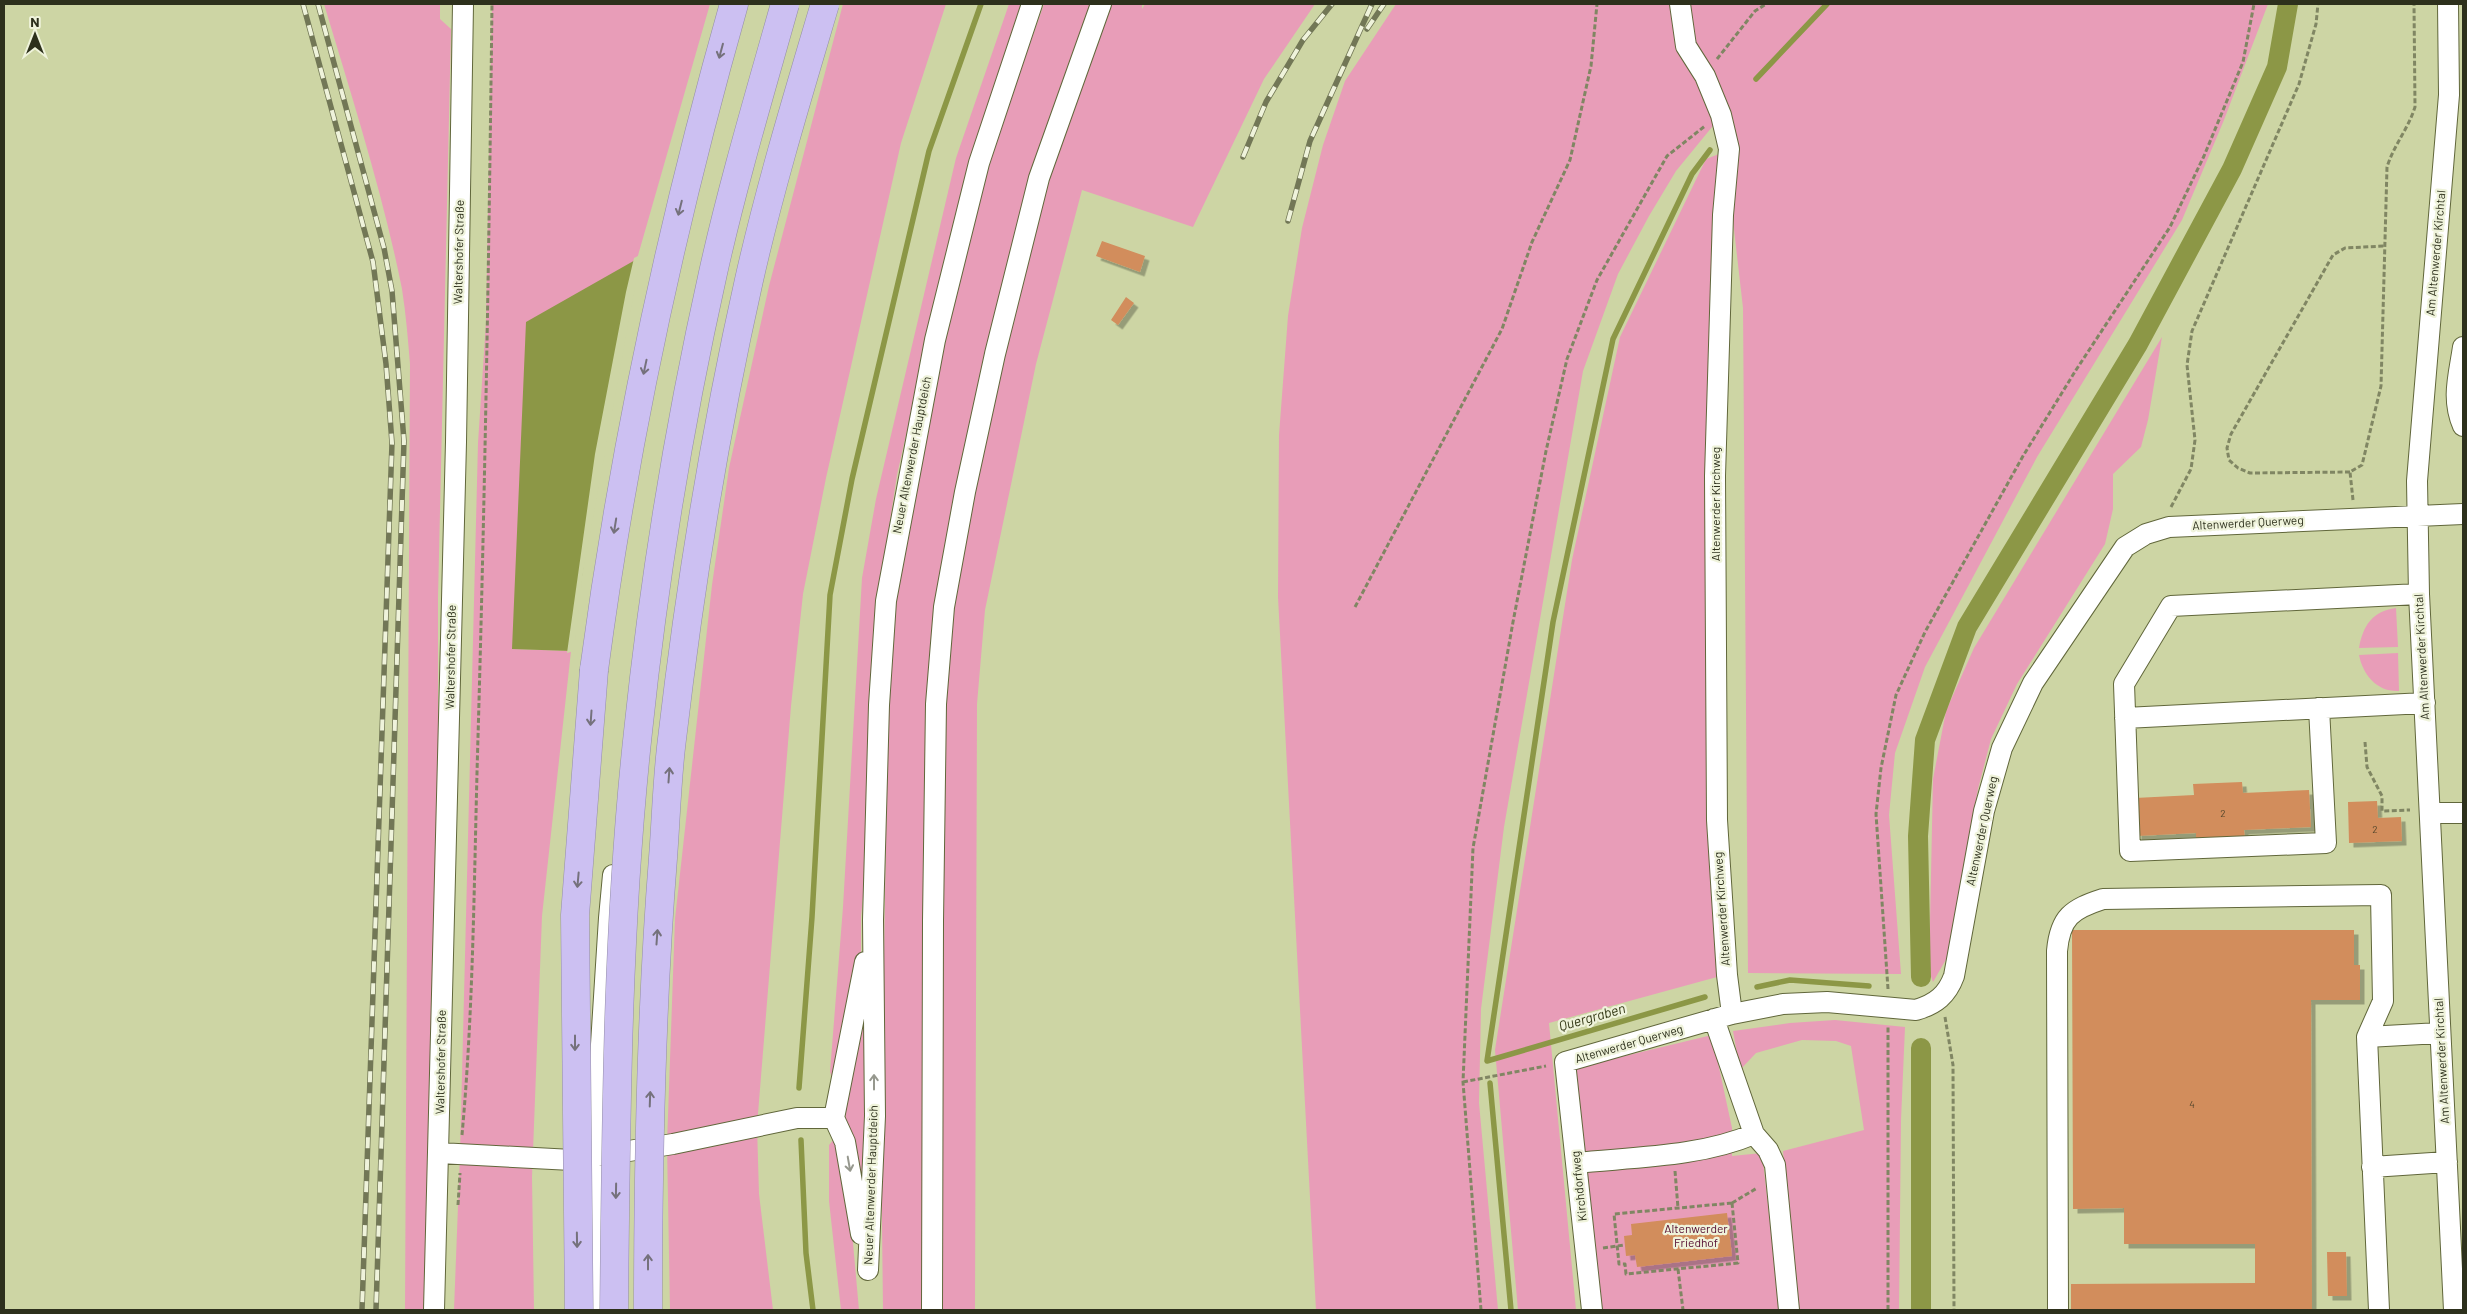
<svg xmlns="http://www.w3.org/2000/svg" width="2467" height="1314" font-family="Barlow,sans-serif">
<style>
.green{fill:#e89db8}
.water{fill:#8c9746}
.pier{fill:#cdd5a4}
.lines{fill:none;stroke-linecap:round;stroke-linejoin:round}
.stream{stroke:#8c9746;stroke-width:5.5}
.canal{stroke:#8c9746;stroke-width:20}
.building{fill:#d28d5c;filter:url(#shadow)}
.minor-casing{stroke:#61673b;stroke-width:22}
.highway-casing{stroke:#948ea7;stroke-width:29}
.path{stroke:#808663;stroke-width:3;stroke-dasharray:5 2.5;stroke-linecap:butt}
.minor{stroke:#fff;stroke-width:20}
.highway{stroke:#ccc0f2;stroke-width:28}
.rail-casing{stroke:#727756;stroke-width:5.5}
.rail{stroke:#eff3db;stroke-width:4;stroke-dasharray:11;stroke-linecap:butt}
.highway-bridge-casing{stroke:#948ea7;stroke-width:29;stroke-linecap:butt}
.highway-bridge{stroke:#ccc0f2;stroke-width:28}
.oneway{stroke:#75717c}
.oneway2{stroke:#96988e}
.labels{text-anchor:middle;stroke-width:4.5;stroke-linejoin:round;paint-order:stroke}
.number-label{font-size:10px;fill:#56472c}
.street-label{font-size:12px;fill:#2d301c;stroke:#eff3db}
.park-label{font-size:12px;fill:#540c30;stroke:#eff3db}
.water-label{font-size:14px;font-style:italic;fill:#353a17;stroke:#eff3db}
</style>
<defs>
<filter id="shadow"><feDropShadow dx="4.5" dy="4.5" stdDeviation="0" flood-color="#0004"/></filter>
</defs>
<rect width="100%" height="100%" fill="#cdd5a4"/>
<path class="green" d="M324,4H440V19L451,29L438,598V793L424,1310H405L410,364C408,340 406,314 402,289C383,194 352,97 324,4Z
M492,4H710L637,259L512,649L571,651L542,916L532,1177L534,1310H454L460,1154L478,443L486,322Z
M843,4H946L901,143L826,478L803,594L791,706L757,1126L759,1194L773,1310H670L667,1144L675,919L712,585L729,468L769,286Z
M1009,4H1024L913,404L897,475L882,573L868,847L861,916V952L855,991L832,1077L830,1072L843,907L862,578L876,499L956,158Z
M1044,4H1095L1080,44L942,593L928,1310H883L881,1138L889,655L902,549L925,426L991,154Z
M1101,4H1142V9L1145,4H1315L1264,79L1193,227L1082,190L1036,364L985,610L977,704L975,1310H932L936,704L995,354Z
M1396,4H2268L2224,120L2182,220L2037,457L1925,667L1895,753L1889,815L1901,974L1748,973L1743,308L1721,116L1676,171L1649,216L1618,274L1583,371L1504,827L1481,1009L1479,1103L1498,1310H1316L1278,597L1279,435L1288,316L1302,228L1323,145L1345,81Z
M1719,154L1713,823L1717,977L1549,1023L1576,1310H1518L1495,1050L1572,560L1620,337L1706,159Z
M2162,337L2148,420L2141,447L2113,474V509L2105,544L2017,684L1991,739L1978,789L1948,956L1933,982L1929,970L1933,779L1946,711L1974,648Z
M2396,608L2398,647L2359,648C2363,626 2372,611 2396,608Z
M2398,653L2399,691C2377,692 2363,675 2359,655Z
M866,1008L864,1208C857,1175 845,1140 845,1106C846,1073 859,1040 866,1008Z
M1835,1020L1905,1027L1901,1120L1899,1310H1797L1783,1151L1864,1130L1851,1046L1836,1041L1802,1040L1756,1053L1740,1070L1733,1031L1790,1023Z
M1712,1035L1732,1128V1156L1762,1153L1780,1310H1602L1575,1068Z
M836,1137L851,1221L859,1310H841L829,1201V1145Z"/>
<path class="water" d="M637,259L600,454L571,651L512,649L526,322Z"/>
<path class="pier" d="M638,256L640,259L583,573L574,651L567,653L595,454L626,292L634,258Z"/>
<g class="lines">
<path class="stream" d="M1756,79L1827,4
M1757,987L1790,980L1869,986
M1705,997L1487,1061L1553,622L1613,339L1692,174L1710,150
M1490,1083L1511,1310
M799,1088L812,917L830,595L852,479L929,151L981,4
M801,1140L806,1253L813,1310"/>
<path class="canal" d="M1921,977L1918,836L1925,740L1967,627L2138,344L2232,169L2277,67L2288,4
M1921,1048V1310"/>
</g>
<path class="building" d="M1102,241L1145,256L1140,272L1096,256Z
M1126,297L1134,303L1118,325L1111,320Z
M2242,782L2243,793L2309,790L2311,827L2244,830L2245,838L2196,840V833L2137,836L2135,798L2194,795L2193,784Z
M2377,801L2378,818L2401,817L2402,841L2349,843L2348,802Z
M2072,930H2354V965H2360V1000H2311L2312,1310H2071V1284L2255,1283V1244H2124V1208L2073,1209Z
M1727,1213L1732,1256L1637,1267L1635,1255L1626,1256L1624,1236L1632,1235L1631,1224Z
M2327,1252H2346L2347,1296H2328Z"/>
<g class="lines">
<g class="minor-casing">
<path id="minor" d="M1680,4L1686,46L1705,76L1721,115L1729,149L1723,215L1715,476L1717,820L1727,975L1732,1014
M2448,4L2449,95L2417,481L2419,594L2454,1310
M2463,347C2459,375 2451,399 2463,426
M2319,708L2326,843L2130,851L2124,684L2171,606L2419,594
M2125,718L2425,703
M2430,813H2463
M1714,1019L1754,1134L1768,1150L1775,1165L1789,1310
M439,1153L572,1160L673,1144L797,1118H834
M1576,1163C1635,1157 1700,1157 1754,1134
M2372,1167L2447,1162
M861,1234L845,1142L834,1118L865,962
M868,1270L875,1116L873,920L879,705L886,601L935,340L979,163L1032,4
M434,1310L456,442L463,4
M599,1310L594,1155L609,918L613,875
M932,1310L933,921L936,704L944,607L965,492L995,354L1039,178L1101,4
M1592,1310L1565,1062L1732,1014L1783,1004L1827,1002L1916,1010C1936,1004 1947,995 1954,976L1984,811L2002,748L2033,683L2125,547L2146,534L2169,527L2463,514
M2058,1310L2057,951C2060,917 2072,909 2103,899L2381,895L2383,1001L2367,1037
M2379,1310L2367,1037L2440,1033"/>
</g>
<g class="highway-casing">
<path id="highway" d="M594,670C624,444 672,222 734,4"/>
</g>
<path class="path" d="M1717,59L1755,11L1766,4
M2350,472L2250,473L2238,468L2229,460L2227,448L2231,434L2333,255L2345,248L2384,246
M2353,500L2350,472L2362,465L2381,386L2387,167C2394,145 2408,129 2415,107L2414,4
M2171,507L2191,469L2195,440L2187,365L2192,331L2299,84L2316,24L2318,4
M1355,607L1502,329L1532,242L1570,160L1591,66L1597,4
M2365,742L2367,767L2382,796V811L2410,810
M1888,989L1876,814L1881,768L1896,695L1925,632L2023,456L2076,370L2170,227L2204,156L2243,62L2254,4
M1945,1017L1953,1065L1954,1310
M1463,1082L1546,1066
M462,1135C474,1003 474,870 478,737C485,493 489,248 492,4
M1675,1171L1678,1208
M1732,1203L1738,1263L1626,1274L1625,1264H1619L1614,1214Z
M1732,1203L1757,1188
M458,1205L460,1173
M1603,1248L1624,1245
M1678,1269L1683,1310
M1481,1310L1463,1082L1473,848L1513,622L1546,451L1567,359L1597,280L1667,156L1705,126
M1888,1310V1025"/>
<use href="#minor" class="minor"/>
<use href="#highway" class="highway"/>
<g class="rail-casing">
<path id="rail" d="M303,4L373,262L386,364L392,443L362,1310
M318,4L384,248L392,291L404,441L376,1310
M1367,29L1384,4
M1243,157L1266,102L1303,40L1332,4
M1288,221L1310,141L1372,4"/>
</g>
<use href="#rail" class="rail"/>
<g class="highway-bridge-casing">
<path id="highway-bridge" d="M579,1310L575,915L594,670
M614,1310C616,1118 617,924 638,732C654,578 679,425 713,273C733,183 760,93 785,4
M648,1310C648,1159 651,1009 663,858C666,819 667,778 672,739C690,585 715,431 749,280C770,187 798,95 825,4"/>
</g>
<use href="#highway-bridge" class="highway-bridge"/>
</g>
<defs><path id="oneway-shaft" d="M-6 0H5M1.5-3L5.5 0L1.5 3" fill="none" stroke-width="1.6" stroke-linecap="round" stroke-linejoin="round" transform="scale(1.25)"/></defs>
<g class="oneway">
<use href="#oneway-shaft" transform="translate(721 51) rotate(105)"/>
<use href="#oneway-shaft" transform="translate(680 208) rotate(104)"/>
<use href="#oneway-shaft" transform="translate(645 367) rotate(102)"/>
<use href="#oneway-shaft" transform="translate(615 526) rotate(99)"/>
<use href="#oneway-shaft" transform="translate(591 718) rotate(94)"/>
<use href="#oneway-shaft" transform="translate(669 775) rotate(-86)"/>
<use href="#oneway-shaft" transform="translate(578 880) rotate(95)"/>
<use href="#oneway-shaft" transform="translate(657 937) rotate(-86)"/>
<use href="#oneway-shaft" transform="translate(575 1043) rotate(90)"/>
<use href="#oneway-shaft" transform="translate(650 1099) rotate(-88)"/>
<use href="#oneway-shaft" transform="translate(616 1191) rotate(91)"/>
<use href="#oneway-shaft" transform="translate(577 1240) rotate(89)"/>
<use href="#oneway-shaft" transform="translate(648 1262) rotate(-90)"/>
</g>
<g class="oneway2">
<use href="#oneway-shaft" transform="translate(874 1082) rotate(-90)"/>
<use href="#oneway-shaft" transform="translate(849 1164) rotate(80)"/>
</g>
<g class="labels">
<g class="number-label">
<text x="2223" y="817">2</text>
<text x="2375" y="833">2</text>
<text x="2192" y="1108">4</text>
</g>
<g class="street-label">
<text transform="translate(459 252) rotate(-89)" y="4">Waltershofer Straße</text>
<text transform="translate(2436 253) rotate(-85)" y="4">Am Altenwerder Kirchtal</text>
<text transform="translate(912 455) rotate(-79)" y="4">Neuer Altenwerder Hauptdeich</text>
<text transform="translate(1716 504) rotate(-90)" y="4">Altenwerder Kirchweg</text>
<text transform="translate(2248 523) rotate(-3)" y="4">Altenwerder Querweg</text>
<text transform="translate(451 657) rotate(-89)" y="4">Waltershofer Straße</text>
<text transform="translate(2422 657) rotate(-93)" y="4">Am Altenwerder Kirchtal</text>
<text transform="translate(1982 831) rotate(-78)" y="4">Altenwerder Querweg</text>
<text transform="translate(1722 909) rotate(-94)" y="4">Altenwerder Kirchweg</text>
<text transform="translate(1629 1044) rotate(-16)" y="4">Altenwerder Querweg</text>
<text transform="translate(2442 1061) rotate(-93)" y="4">Am Altenwerder Kirchtal</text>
<text transform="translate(441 1062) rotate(-89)" y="4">Waltershofer Straße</text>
<text transform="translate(871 1185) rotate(-88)" y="4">Neuer Altenwerder Hauptdeich</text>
<text transform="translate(1579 1186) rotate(-96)" y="4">Kirchdorfweg</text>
</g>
<g class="park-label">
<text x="1696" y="1233">Altenwerder<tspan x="1696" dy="14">Friedhof</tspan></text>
</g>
<g class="water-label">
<text transform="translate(1592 1017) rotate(-16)" y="5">Quergraben</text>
</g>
</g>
<rect width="2467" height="1314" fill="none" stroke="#2d301c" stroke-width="10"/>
<g transform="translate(35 35)" stroke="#eff3db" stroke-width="4" paint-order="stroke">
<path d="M0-4L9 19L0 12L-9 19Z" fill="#2d301c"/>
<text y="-8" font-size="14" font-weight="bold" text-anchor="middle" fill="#2d301c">N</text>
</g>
</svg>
